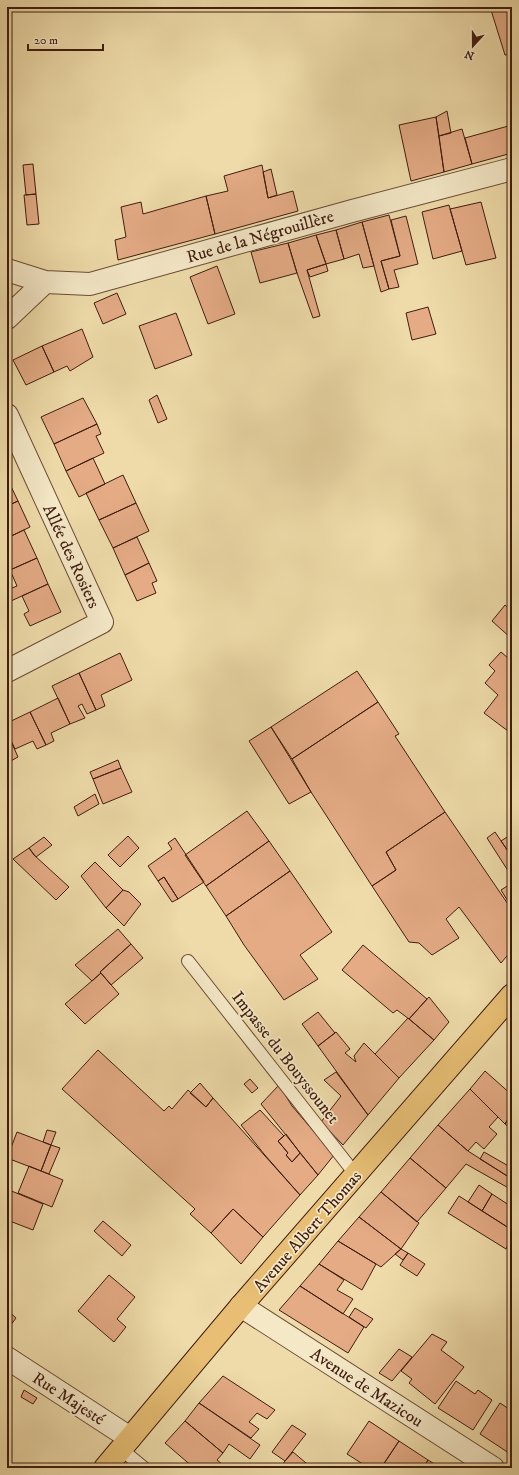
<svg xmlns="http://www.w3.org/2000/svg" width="519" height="1475" font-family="'IM FELL DW Pica',serif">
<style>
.building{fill:#e4ab85;stroke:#3f1d10}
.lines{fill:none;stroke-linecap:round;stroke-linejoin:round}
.service-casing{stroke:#6b4c36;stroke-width:14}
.minor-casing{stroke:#6b4c36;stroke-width:24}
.primary-casing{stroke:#3f1d10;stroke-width:24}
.service{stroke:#f4e8c7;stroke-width:12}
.minor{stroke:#f4e8c7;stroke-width:22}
.primary{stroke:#e7be74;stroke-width:22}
.labels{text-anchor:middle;stroke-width:3.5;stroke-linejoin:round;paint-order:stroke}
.street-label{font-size:17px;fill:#3f1d10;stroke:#f4e8c7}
</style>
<rect width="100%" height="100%" fill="#eedba9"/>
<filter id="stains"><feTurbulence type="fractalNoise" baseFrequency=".005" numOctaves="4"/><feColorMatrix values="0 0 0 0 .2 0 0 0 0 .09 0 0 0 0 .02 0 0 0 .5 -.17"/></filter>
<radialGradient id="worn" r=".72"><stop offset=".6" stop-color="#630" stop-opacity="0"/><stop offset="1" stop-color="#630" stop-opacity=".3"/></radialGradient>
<path class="building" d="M508,7H512V54L505,55L491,10Z
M447,111L451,133L439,136L436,117Z
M436,117L444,172L411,181L399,125Z
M512,125V153L472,164L465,138Z
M462,129L472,164L444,172L439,136Z
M33,164L36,194L26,195L23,165Z
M262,165L268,198L293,191L298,211L215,234L206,196L228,191L224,176Z
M271,169L277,195L268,198L263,172Z
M36,194L39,224L27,225L24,195Z
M206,196L215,234L118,260L115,240L126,237L121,207L141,202L143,214Z
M481,202L496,258L466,265L450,209Z
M449,205L462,251L433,259L422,212Z
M389,215L400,256L381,261L389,289L381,292L362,222Z
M406,216L418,264L394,270L399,287L389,289L381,261L400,256L391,220Z
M362,222L374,266L363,268L359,254L344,259L336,230Z
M336,230L344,259L326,264L316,235Z
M316,235L326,264L307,270L320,316L313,318L297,273L288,243Z
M288,243L297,273L260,283L251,252Z
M326,264L328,271L310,277L307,270Z
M217,266L235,314L208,324L190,277Z
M117,293L126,314L103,324L94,303Z
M428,307L436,334L412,340L406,313Z
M176,313L192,355L155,369L139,326Z
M82,329L93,357L70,371L67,366L54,372L42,346Z
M42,346L54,372L26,385L13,360Z
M157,395L167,419L158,423L149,400Z
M83,398L97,424L54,444L41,417Z
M97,424L101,434L96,436L104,453L66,471L54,444Z
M93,458L105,484L79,497L66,471Z
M123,475L136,503L99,520L86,493Z
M7,478L18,501L7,506Z
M18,501L30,527L7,538V506Z
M136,503L149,531L113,548L99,520Z
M24,530L37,558L10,570L7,563V538Z
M137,537L149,563L125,575L113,548Z
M37,558L48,584L11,601L7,590L17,586L10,570Z
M149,563L157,581L152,583L156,593L137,601L125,575Z
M48,584L61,612L30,626L24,614L29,611L22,596Z
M505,605L512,611V639L492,621Z
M501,652L508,658L512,653V734L484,713L498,695L485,683L495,671L489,665Z
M120,653L132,680L101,695L105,706L96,710L79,673Z
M357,671L378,702L292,759L271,727Z
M79,673L96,710L87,714L82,704L78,706L85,718L70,724L52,686Z
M58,698L70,724L51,733L54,741L46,745L30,712Z
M378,702L399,734L395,736L445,812L386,852L396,870L372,886L311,792L292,759Z
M30,712L46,745L37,749L33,741L15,749L7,732V723Z
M271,727L311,792L289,804L249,741Z
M7,732L18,757L7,763Z
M118,760L121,768L93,779L90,772Z
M121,768L132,792L103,804L93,779Z
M95,794L99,804L78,816L74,807Z
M247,811L269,841L206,886L185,855Z
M445,812L512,910V950L501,963L459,907L446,919L459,938L432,955L419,943L409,942L372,886L396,870L386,852Z
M495,832L512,857V877L487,838Z
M512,834V852L510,854L501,841Z
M128,836L139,848L120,867L108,855Z
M44,837L52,845L36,857L29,848Z
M175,838L204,882L178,899L164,877L158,881L148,866L172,849L168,843Z
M269,841L290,871L226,916L206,886Z
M29,848L34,855L69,887L56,900L13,859Z
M95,862L123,890L106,908L81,876Z
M290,871L332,932L300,955L318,979L284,1000L244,945L226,916Z
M164,877L178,899L172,902L158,881Z
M512,883V908L501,890Z
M123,890L129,892L141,904L124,926L106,908Z
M118,929L131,944L100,972L101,973L92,981L75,965Z
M131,944L143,958L111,985L100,972Z
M363,945L427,999L409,1019L397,1010L393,1013L342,970Z
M101,973L119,994L85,1024L65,1004Z
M429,997L449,1022L434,1040L409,1019Z
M318,1012L335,1033L318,1046L302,1024Z
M408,1018L434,1040L399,1078L375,1054Z
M336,1032L350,1049L345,1053L356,1062L354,1056L364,1043L399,1078L368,1115L318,1046Z
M98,1050L164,1111L169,1106L172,1109L188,1090L206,1107L213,1098L300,1195L263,1237L233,1209L211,1233L190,1214L195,1209L62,1089Z
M485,1071L512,1095V1113L505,1124L470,1089Z
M336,1072L368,1115L343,1145L321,1122L341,1096L324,1080Z
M250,1079L258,1088L252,1093L244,1084Z
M200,1083L213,1098L206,1107L190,1093Z
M279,1085L292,1106L334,1155L318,1175L261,1104Z
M470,1089L498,1117L489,1127L497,1134L484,1149L476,1142L468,1151L438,1125Z
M260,1110L284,1136L278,1141L288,1153L286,1155L292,1162L300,1153L318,1175L300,1195L264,1154L241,1125Z
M512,1113V1131L505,1124Z
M438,1125L468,1151L512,1179V1190L466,1164L446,1188L410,1158Z
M47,1130L56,1132L51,1145L43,1142Z
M17,1132L51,1145L41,1171L7,1158Z
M286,1134L300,1153L292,1162L286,1155L288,1153L278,1141Z
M51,1145L60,1148L49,1174L41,1171Z
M484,1152L512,1168V1179L480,1159Z
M410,1158L446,1188L417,1222L381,1192Z
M29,1166L63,1180L52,1207L18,1193Z
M479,1185L492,1194L482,1211L468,1202Z
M9,1190L43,1204L33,1230L7,1220V1194Z
M381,1192L419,1223L401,1249L359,1217Z
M492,1194L512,1207V1230L482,1211Z
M459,1196L512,1230V1237L506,1249L448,1213Z
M233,1209L263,1237L241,1264L211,1233Z
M359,1217L401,1249L381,1267L338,1241Z
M103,1221L131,1245L122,1256L94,1231Z
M338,1241L376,1264L362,1290L319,1264Z
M401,1249L408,1253L403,1260L395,1254Z
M408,1253L425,1264L417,1276L400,1265Z
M319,1264L344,1280L337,1290L353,1299L343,1314L300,1286Z
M109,1275L135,1297L117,1319L126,1327L114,1342L78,1311Z
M300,1286L364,1327L348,1353L279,1310Z
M355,1308L373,1319L366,1328L349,1317Z
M7,1310L16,1318L7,1330Z
M432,1334L447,1342L441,1350L464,1367L435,1404L409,1383L412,1379L401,1371Z
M399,1349L412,1357L392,1381L379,1373Z
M223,1376L275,1410L267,1419L257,1413L249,1422L259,1429L251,1438L199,1403Z
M456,1381L475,1394L478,1390L492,1400L473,1430L438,1408Z
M24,1390L37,1398L33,1404L21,1397Z
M199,1403L260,1445L250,1459L229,1444L223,1453L185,1421Z
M500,1403L512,1411V1455L480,1434Z
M185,1421L223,1453L217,1460L227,1468H194L165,1443Z
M369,1421L399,1441L381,1468H369L347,1454Z
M292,1425L306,1434L285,1461L272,1452Z
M399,1441L428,1460L423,1468H381Z
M293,1452L312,1468H279Z
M428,1460L441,1468H423Z"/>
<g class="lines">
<g class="service-casing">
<path id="service" d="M188,961L356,1175
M121,1449L144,1468"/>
</g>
<g class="minor-casing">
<path id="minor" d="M7,270L45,282L90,284L352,211L512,169
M7,318L45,282
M7,415L102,622L7,671
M241,1306L493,1468
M7,1358L130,1438"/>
</g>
<g class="primary-casing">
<path id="primary" d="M105,1468L241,1306L512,995"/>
</g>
<use href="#service" class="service"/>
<use href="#minor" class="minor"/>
<use href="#primary" class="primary"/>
</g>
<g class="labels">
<g class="street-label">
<text transform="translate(260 236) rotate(-16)" y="6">Rue de la Négrouillère</text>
<text transform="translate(72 556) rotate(65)" y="6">Allée des Rosiers</text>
<text transform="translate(286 1057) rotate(52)" y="6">Impasse du Bouyssounet</text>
<text transform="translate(307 1231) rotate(-49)" y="6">Avenue Albert Thomas</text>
<text transform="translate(367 1387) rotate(33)" y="6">Avenue de Mazicou</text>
<text transform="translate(69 1398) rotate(33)" y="6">Rue Majesté</text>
</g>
</g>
<rect width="519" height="1475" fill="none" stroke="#eedba9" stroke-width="24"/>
<rect x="8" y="8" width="503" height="1459" fill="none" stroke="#3f1d10" stroke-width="2"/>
<rect x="12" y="12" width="495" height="1451" fill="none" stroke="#3f1d10"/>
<g transform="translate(473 46) rotate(201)" stroke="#f4e8c7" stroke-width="3" paint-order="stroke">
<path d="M0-3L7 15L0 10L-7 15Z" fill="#3f1d10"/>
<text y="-6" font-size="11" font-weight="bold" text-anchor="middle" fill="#3f1d10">N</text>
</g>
<path d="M28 44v6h75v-6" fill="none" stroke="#3f1d10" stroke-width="2"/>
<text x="34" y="44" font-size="12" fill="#3f1d10" stroke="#f4e8c7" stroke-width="3" paint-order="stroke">20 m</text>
<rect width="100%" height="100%" filter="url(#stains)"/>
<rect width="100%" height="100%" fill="url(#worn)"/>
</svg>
